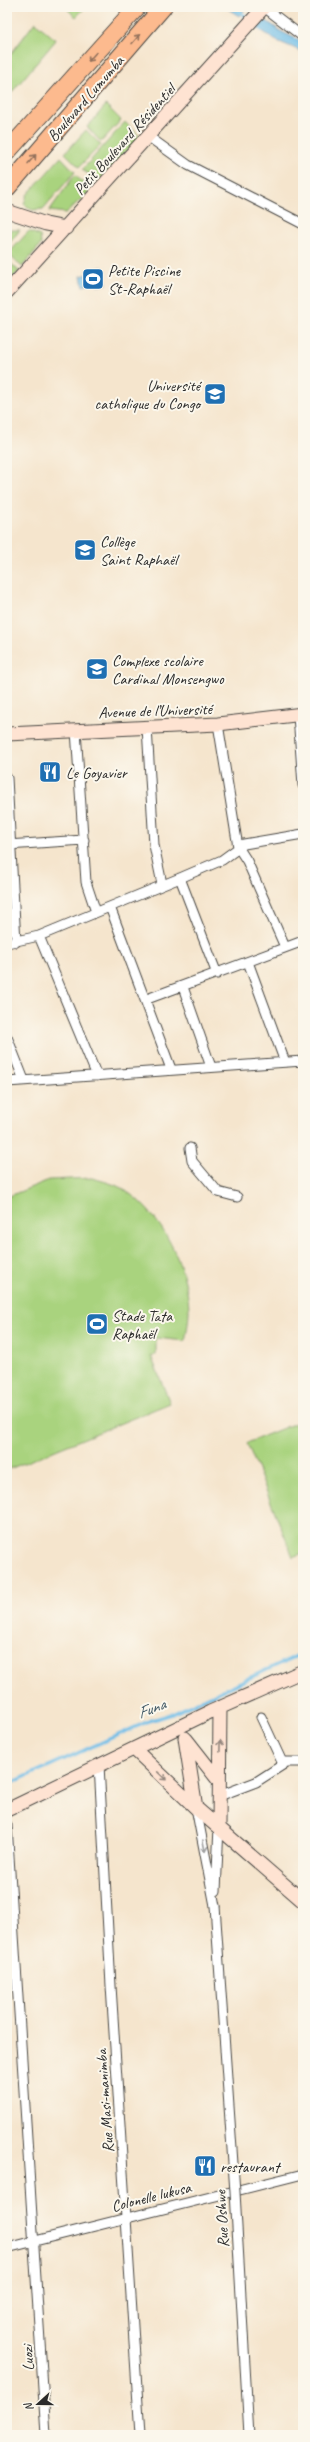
<svg xmlns="http://www.w3.org/2000/svg" width="310" height="2442" font-family="Caveat,sans-serif">
<style>
.green{fill:#a9d37e;stroke:#6a7f54}
.water{fill:#6cbce7;stroke:#4c7489}
.lines{fill:none;stroke-linecap:round;stroke-linejoin:round}
.stream{stroke:#6cbce7;stroke-width:3.5}
.street-casing{stroke:#494743;stroke-width:11}
.secondary-casing{stroke:#494743;stroke-width:15}
.highway-casing{stroke:#494743;stroke-width:19}
.street{stroke:#fff;stroke-width:9}
.secondary{stroke:#fee3d2;stroke-width:13}
.highway{stroke:#fcba8e;stroke-width:17}
.street-bridge-casing{stroke:#494743;stroke-width:11;stroke-linecap:butt}
.street-bridge{stroke:#fff;stroke-width:9}
.oneway{stroke:#94725c}
.oneway2{stroke:#94877e}
.oneway3{stroke:#a0a0a0}
.labels{text-anchor:middle;stroke-width:4;stroke-linejoin:round;paint-order:stroke}
.street-label{font-size:16px;fill:#2b2b2b;stroke:#fbf7ec}
.poi-label{font-size:16px;fill:#2b2b2b;stroke:#fbf7ec;text-anchor:start}
.water-label{font-size:17px;font-style:italic;fill:#3e5663;stroke:#fbf7ec}
</style>
<rect width="100%" height="100%" fill="#fbf7ec"/>
<filter id="ink" filterUnits="userSpaceOnUse"><feTurbulence type="fractalNoise" baseFrequency=".025" numOctaves="2"/><feDisplacementMap in="SourceGraphic" scale="8" xChannelSelector="R" yChannelSelector="G"/><feConvolveMatrix kernelMatrix="1 2 1 2 8 2 1 2 1" color-interpolation-filters="sRGB"/></filter>
<filter id="wash" filterUnits="userSpaceOnUse"><feTurbulence type="fractalNoise" baseFrequency=".012" numOctaves="4" result="noise"/><feDisplacementMap in="SourceGraphic" scale="16" xChannelSelector="R" yChannelSelector="G"/><feGaussianBlur stdDeviation="0.9" result="paint"/><feColorMatrix in="noise" values="0 0 0 0 0 0 0 0 0 0 0 0 0 0 0 0 0 1.4 0 .05"/><feComposite in="paint" operator="in"/></filter>
<g filter="url(#wash)">
<rect width="100%" height="100%" fill="#f5e5cd"/>
<path class="green" d="M65,7H86L76,17Z
M35,22L56,40L7,98V59Z
M106,105L121,120L101,142L87,127Z
M125,122L140,137L99,180L82,170Z
M86,130L101,145L79,167L65,153Z
M61,157L75,172L43,209L32,210L24,204L27,195Z
M75,175L91,190L66,213L49,211Z
M7,230H20L7,246Z
M29,231L40,236L41,244L22,267L8,254Z
M7,260L19,271L7,284Z
M92,1178C102,1181 117,1184 126,1191C162,1215 188,1267 189,1311C189,1320 187,1331 185,1341L156,1338V1354L151,1356L170,1403L7,1470V1197L49,1180Z
M303,1420V1553L293,1557L247,1443Z"/>
<path class="water" d="M225,7H243L246,8L239,16Z
M265,20L282,32L303,42V52L275,40L258,28Z
M102,267L107,284L98,286L97,282L83,286L81,276L92,273L91,270Z"/>
<g class="lines">
<path class="stream" d="M234,7L262,30
M7,1785L149,1721L172,1714L303,1653"/>
</g>
</g>
<g filter="url(#ink)">
<g class="lines">
<g class="street-casing">
<path id="street" d="M264,7L303,37
M149,137L188,165L303,224
M298,715L303,785
M218,724L238,847L247,861L285,947
M147,727L154,845L162,884
M76,730L86,882L96,912
M7,778L16,942
M7,845L84,840
M180,878L217,974
M110,907L171,1069
M39,936L97,1076
M7,943L39,936L180,878L222,860L244,844L303,834
M248,962L285,1062
M183,987L211,1067
M147,999L303,941
M7,1037L24,1080
M7,1082L303,1061
M190,1148L192,1161L218,1192L237,1197
M261,1717L282,1762H303
M99,1765L111,1986L140,2435
M219,1796L256,1782L284,1764
M196,1808L215,1906
M7,1825L46,2435
M216,1891L219,1827
M7,2248L303,2174"/>
</g>
<g class="secondary-casing">
<path id="secondary" d="M7,211L46,224L66,228
M7,292L264,7
M7,734L218,724L303,714
M185,1738L196,1808
M186,1739L219,1781
M134,1749L196,1808L303,1901
M7,1810L210,1712L303,1671
M219,1827L220,1707"/>
</g>
<g class="highway-casing">
<path id="highway" d="M7,152L137,7
M7,188L163,7"/>
</g>
<use href="#street" class="street"/>
<use href="#secondary" class="secondary"/>
<use href="#highway" class="highway"/>
<g class="street-bridge-casing">
<path id="street-bridge" d="M215,1906L235,2192L249,2435"/>
</g>
<use href="#street-bridge" class="street-bridge"/>
</g>
<defs><path id="oneway-shaft" d="M-6 0H5M1.5-3L5.5 0L1.5 3" fill="none" stroke-width="1.6" stroke-linecap="round" stroke-linejoin="round"/></defs>
<g class="oneway">
<use href="#oneway-shaft" transform="translate(136 39) rotate(-49)"/>
<use href="#oneway-shaft" transform="translate(92 57) rotate(132)"/>
<use href="#oneway-shaft" transform="translate(32 159) rotate(-49)"/>
</g>
<g class="oneway2">
<use href="#oneway-shaft" transform="translate(220 1746) rotate(-89)"/>
<use href="#oneway-shaft" transform="translate(162 1776) rotate(44)"/>
</g>
<use class="oneway3" href="#oneway-shaft" transform="translate(204 1846) rotate(79)"/>
</g>
<defs>
<g id="stadium-square" transform="scale(1.15)"><rect x="-9" y="-9" width="18" height="18" rx="4" fill="#1f6fb2" stroke="#fbf7ec"/><path d="M0-5a6.5 5 0 1 0 0 10a6.5 5 0 1 0 0-10ZM-3.5-1.8h7v3.6h-7Z" fill="#fff"/></g>
<g id="university-square" transform="scale(1.15)"><rect x="-9" y="-9" width="18" height="18" rx="4" fill="#1f6fb2" stroke="#fbf7ec"/><path d="M0-5L7-2L0 1L-7-2ZM-4 1L0 2.5L4 1V4Q0 6-4 4Z" fill="#fff"/></g>
<g id="school-square" transform="scale(1.15)"><rect x="-9" y="-9" width="18" height="18" rx="4" fill="#1f6fb2" stroke="#fbf7ec"/><path d="M0-5L7-2L0 1L-7-2ZM-4 1L0 2.5L4 1V4Q0 6-4 4Z" fill="#fff"/></g>
<g id="restaurant-square" transform="scale(1.15)"><rect x="-9" y="-9" width="18" height="18" rx="4" fill="#1f6fb2" stroke="#fbf7ec"/><path d="M-5-6h1v4h1v-4h1v4h1v-4h1v5L-1.5 .5V6h-2V.5L-5-1ZM5-6V6H3V1.5H1.5Q1.5-4 5-6Z" fill="#fff"/></g>
</defs>
<g fill-rule="evenodd">
<use href="#stadium-square" x="93" y="279"/>
<use href="#university-square" x="215" y="394"/>
<use href="#school-square" x="85" y="550"/>
<use href="#school-square" x="97" y="669"/>
<use href="#restaurant-square" x="50" y="772"/>
<use href="#stadium-square" x="97" y="1324"/>
<use href="#restaurant-square" x="205" y="2166"/>
</g>
<g class="labels">
<g class="street-label">
<text transform="translate(85 98) rotate(-49)" y="6">Boulevard Lumumba</text>
<text transform="translate(124 139) rotate(-48)" y="6">Petit Boulevard Résidentiel</text>
<text transform="translate(155 710) rotate(-2)" y="6">Avenue de l’Université</text>
<text transform="translate(104 2101) rotate(-94)" y="6">Rue Masi-manimba</text>
<text transform="translate(151 2196) rotate(-14)" y="6">Colonelle lukusa</text>
<text transform="translate(221 2219) rotate(-93)" y="6">Rue Oshwe</text>
<text transform="translate(27 2358) rotate(-93)" y="6">Luozi</text>
</g>
<g class="poi-label">
<text x="108" y="276">Petite Piscine<tspan x="108" dy="18">St-Raphaël</tspan></text>
<text x="200" y="391" text-anchor="end">Université<tspan x="200" dy="18">catholique du Congo</tspan></text>
<text x="100" y="547">Collège<tspan x="100" dy="18">Saint Raphaël</tspan></text>
<text x="112" y="666">Complexe scolaire<tspan x="112" dy="18">Cardinal Monsengwo</tspan></text>
<text x="66" y="778">Le Goyavier</text>
<text x="112" y="1321">Stade Tata<tspan x="112" dy="18">Raphaël</tspan></text>
<text x="220" y="2172">restaurant</text>
</g>
<g class="water-label">
<text transform="translate(151 1708) rotate(-21)" y="6">Funa</text>
</g>
</g>
<rect width="310" height="2442" fill="none" stroke="#fbf7ec" stroke-width="24"/>
<g transform="translate(38 2404) rotate(249)" stroke="#fbf7ec" stroke-width="3" paint-order="stroke">
<path d="M0-3L7 15L0 10L-7 15Z" fill="#2b2b2b"/>
<text y="-6" font-size="11" font-weight="bold" text-anchor="middle" fill="#2b2b2b">N</text>
</g>
</svg>
